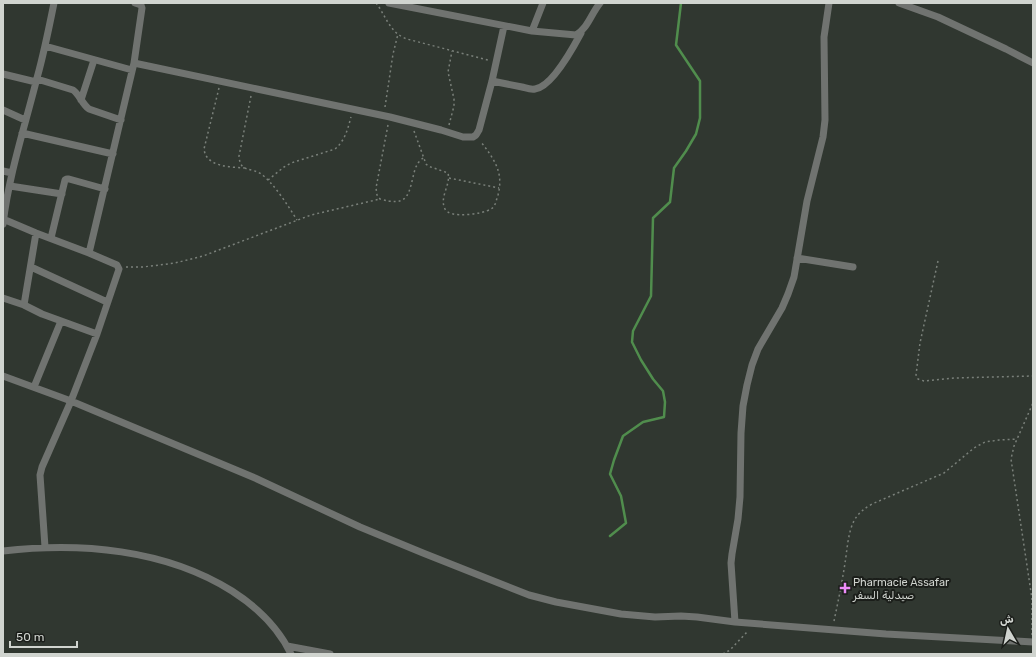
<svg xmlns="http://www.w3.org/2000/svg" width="1036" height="657" font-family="Rubik,'Noto Naskh Arabic',sans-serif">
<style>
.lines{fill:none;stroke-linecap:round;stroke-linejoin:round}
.stream{stroke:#508d4d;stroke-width:2.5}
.path{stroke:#7a807a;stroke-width:1.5;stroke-dasharray:2 3;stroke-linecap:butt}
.street{stroke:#707370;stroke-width:7}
.poi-dot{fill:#ed8cf9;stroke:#1b1e1a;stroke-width:1.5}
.labels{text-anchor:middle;stroke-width:4;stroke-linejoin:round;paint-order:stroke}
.poi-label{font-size:11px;fill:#d0d4cf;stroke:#1b1e1a;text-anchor:start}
</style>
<rect width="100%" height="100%" fill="#303730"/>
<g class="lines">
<path class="stream" d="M610,536L626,523L621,496L610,474L614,460L623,436L643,422L664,417L665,402L663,391L653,379L641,360L632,342L633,331L651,296L653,218L670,202L674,168L686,151L696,134L700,118V81L676,45L681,3"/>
<path class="path" d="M376,3C384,13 388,27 399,35C401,36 404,38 407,39L488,60
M219,88L204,149C206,167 230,167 245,168
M251,96L239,156C240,173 251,167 261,174C273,182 289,207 297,220
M385,107L393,54L398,34
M388,125L376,188L377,195L380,199C405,206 408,199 413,177C414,173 415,168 417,165C418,162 421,160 423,158
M449,125L454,106V99L448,72L452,51
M414,131L426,164L428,166L448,173C451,185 439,197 445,209C449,219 483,214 491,209C496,206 496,200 498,195C504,172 494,159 481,142
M449,178L499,188
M268,180L284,167L291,163L335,149C345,141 348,128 351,117
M938,261L920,343L916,375L918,379L924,381L954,378L1033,376
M126,267H143L175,263L203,256L311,215L380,199
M834,621C838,602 842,583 845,563C847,551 848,532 854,521C858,513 864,509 872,504L944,473L974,448L985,442L999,440L1017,439
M1032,635V599L1011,459L1014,446L1033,403
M723,654L730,650L748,631"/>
<path class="street" d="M389,3L532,31L576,35C588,28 591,14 600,3
M899,3L938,17L1006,49L1033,63
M532,31L543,3
M45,46L132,70
M134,63L390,117L441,130L463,137H473L476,135L479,130L492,81L504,26
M3,74L36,82
M37,79L73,90C80,95 82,104 89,109L121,120
M492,81C502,83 512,85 522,87C526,88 531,90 535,89C552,87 573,48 581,33
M81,100L94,60
M3,110L25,120
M22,133L113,154
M3,171L12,173
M10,186L62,194
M3,219L36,233L89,253L117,265L119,269L97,334L71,401L42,467L40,475L45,547
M3,224C9,174 25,126 37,78C44,53 49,28 54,3
M51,238L65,180L67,179H69L105,189
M89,253L134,63L142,8L141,5L135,3
M797,258L853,267
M31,267L107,302
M3,298L24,305L42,314L97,334
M24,305L36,233
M3,376L71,401L255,478L360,527L423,553L529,595L556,602L621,614L655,617L681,616L697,617L735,622L886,634L1033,642
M34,387L61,321
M3,551C80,542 165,549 232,591C257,607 278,627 291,654
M735,622L731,563L732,554L738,519L740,497L741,433L743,406L747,385L752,365L758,349L782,308L788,294L794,277L807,201L823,137L825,120L824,37L829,3
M287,646L330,654"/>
</g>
<path class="poi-dot" d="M843 582h4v4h4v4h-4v4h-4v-4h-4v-4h4z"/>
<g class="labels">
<g class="poi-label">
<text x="853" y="586">Pharmacie Assafar<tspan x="853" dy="13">صيدلية السفر</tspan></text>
</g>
</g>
<rect width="1036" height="657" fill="none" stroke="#d0d4cf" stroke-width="8"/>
<g transform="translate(1008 629) rotate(351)" stroke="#1b1e1a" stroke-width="3" paint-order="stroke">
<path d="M0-3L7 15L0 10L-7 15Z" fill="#d0d4cf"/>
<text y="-6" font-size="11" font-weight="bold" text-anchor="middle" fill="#d0d4cf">ش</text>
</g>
<path d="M10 641v6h67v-6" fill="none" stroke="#d0d4cf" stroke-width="2"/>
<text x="16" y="641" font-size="12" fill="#d0d4cf" stroke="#1b1e1a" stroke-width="3" paint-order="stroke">50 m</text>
</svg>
